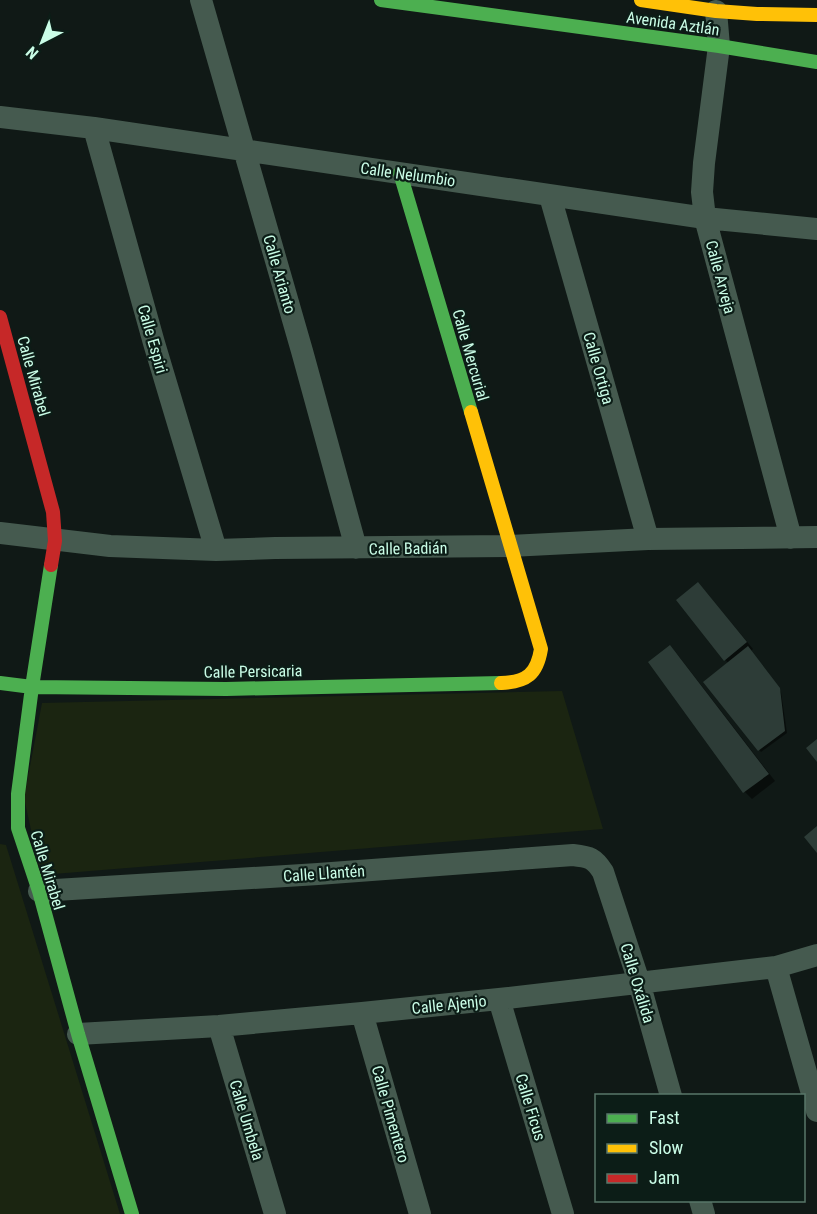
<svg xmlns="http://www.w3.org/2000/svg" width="817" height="1214" font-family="'Roboto Condensed',sans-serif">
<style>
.green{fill:#1b2511}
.shadow{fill:#0007}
.building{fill:#2d3c37}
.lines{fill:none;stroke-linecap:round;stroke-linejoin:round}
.street{stroke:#455a4f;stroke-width:22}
.fast{stroke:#4caf50;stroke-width:14}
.slow{stroke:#ffc107;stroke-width:14}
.jam{stroke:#c62828;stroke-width:14}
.labels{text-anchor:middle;stroke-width:4.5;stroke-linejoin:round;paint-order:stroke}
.street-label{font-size:16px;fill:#cafde7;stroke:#0c1d17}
</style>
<rect width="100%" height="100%" fill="#101916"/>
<path class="green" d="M562,691L603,829L41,875L24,798L42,703Z
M0,844L6,845L120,1214H0Z"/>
<path class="shadow" d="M705,591L753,649L751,651L781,692L787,733L761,752L705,683L728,663L678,600Z
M677,654L775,781L752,799L745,792Z"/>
<path class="building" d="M698,582L747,642L724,661L676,600Z
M670,645L769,774L743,793L648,662Z
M748,646L780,688L785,731L758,751L703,682Z
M817,739V762L806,748Z
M817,826V853L804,837Z"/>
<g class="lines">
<path class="street" d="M201,0L302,351L356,548
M716,11L719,46L704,163L702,192L705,218L791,538
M0,117L94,128L705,218L817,229
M94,128L154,343L216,550
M550,196L648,539
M0,533L110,546L216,550L275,548L510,546L648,539L817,537
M39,891L318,874L573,855C590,857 594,858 603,872L639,982L671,1096
M776,967L817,1111
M499,999L563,1214
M362,1013L420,1214
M219,1026L275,1214
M78,1034L219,1026L362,1013L499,999L776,967L817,955
M700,1200L704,1214"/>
<path class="fast" d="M381,0L719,46L817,62
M400,173L471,412
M51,565L32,687L18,794V828L39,891L78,1034L132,1214
M0,683L32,687L226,689L501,683"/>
<path class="slow" d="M641,0L716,11L757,14L817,15
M471,412L541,649C537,674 527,682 501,683"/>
<path class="jam" d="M0,317L53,512L55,541L51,565"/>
</g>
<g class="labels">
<g class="street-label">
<text transform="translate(673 23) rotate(8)" y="6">Avenida Aztlán</text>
<text transform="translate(408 174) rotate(8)" y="6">Calle Nelumbio</text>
<text transform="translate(280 274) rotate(74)" y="6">Calle Arianto</text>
<text transform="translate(721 277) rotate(75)" y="6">Calle Arveja</text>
<text transform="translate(153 339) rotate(74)" y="6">Calle Espiri</text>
<text transform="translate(471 355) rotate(74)" y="6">Calle Mercurial</text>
<text transform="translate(599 368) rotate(74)" y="6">Calle Ortiga</text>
<text transform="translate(34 376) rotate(74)" y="6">Calle Mirabel</text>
<text transform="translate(408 548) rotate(-1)" y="6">Calle Badián</text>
<text transform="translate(253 671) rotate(-1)" y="6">Calle Persicaria</text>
<text transform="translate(48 870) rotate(73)" y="6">Calle Mirabel</text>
<text transform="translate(324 873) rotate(-4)" y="6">Calle Llantén</text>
<text transform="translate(638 983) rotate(73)" y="6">Calle Oxálida</text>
<text transform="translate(449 1004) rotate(-6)" y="6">Calle Ajenjo</text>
<text transform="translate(531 1107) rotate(73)" y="6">Calle Ficus</text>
<text transform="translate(391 1114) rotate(74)" y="6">Calle Pimentero</text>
<text transform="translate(247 1120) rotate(73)" y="6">Calle Umbela</text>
</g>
</g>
<rect x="595" y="1094" width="210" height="108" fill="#0c1d17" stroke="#58776a" stroke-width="1.5"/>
<rect x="607" y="1114" width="30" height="9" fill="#4caf50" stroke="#58776a" stroke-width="1.5"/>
<text x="649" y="1124" font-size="18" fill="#cafde7">Fast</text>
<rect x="607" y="1144" width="30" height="9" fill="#ffc107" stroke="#58776a" stroke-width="1.5"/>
<text x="649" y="1154" font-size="18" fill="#cafde7">Slow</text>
<rect x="607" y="1174" width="30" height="9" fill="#c62828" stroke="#58776a" stroke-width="1.5"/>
<text x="649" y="1184" font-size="18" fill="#cafde7">Jam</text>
<g transform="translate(42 42) rotate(222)" stroke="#0c1d17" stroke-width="4.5" paint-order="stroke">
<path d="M0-4.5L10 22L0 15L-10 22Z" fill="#cafde7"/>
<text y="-9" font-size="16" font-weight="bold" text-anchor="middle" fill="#cafde7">N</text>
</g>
</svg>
